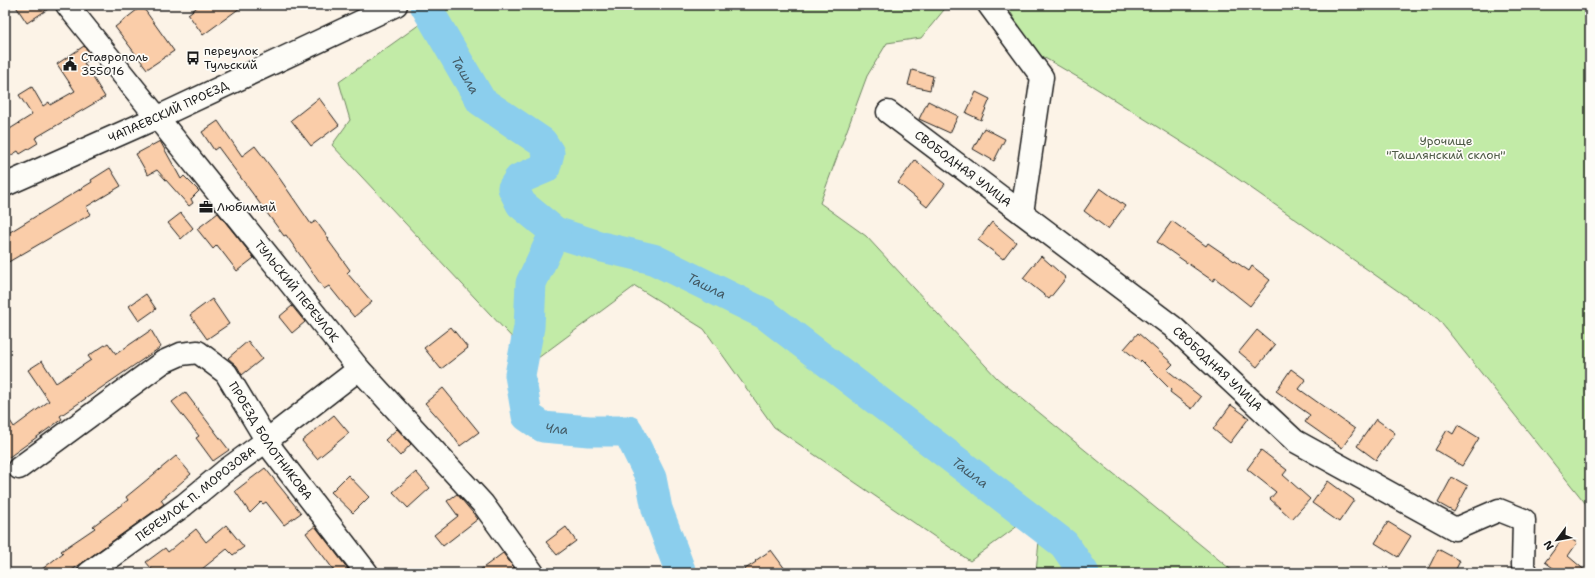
<svg xmlns="http://www.w3.org/2000/svg" width="1595" height="578" font-family="'Shantell Sans',sans-serif">
<style>
.green{fill:#c2eba7;stroke:#6f8462}
.lines{fill:none;stroke-linecap:round;stroke-linejoin:round}
.river{stroke:#8bceed;stroke-width:31}
.building{fill:#facda9;stroke:#1c1c1c}
.minor-casing{stroke:#1c1c1c;stroke-width:25}
.major-casing{stroke:#1c1c1c;stroke-width:25}
.minor{stroke:#fdfcf7;stroke-width:22}
.major{stroke:#fdfcf7;stroke-width:22}
.labels{text-anchor:middle;stroke-width:3.5;stroke-linejoin:round;paint-order:stroke}
.poi-label{font-size:12px;fill:#1c1c1c;stroke:#fdfcf7;text-anchor:start}
.street-label{font-size:12px;fill:#1c1c1c;stroke:#fdfcf7}
.park-label{font-size:12px;fill:#4e5a46;stroke:#fdfcf7}
.water-label{font-size:13px;font-style:italic;fill:#435a65;stroke:#fdfcf7}
</style>
<rect width="100%" height="100%" fill="#fcf3e7"/>
<filter id="ink" filterUnits="userSpaceOnUse"><feTurbulence type="fractalNoise" baseFrequency=".025" numOctaves="2"/><feDisplacementMap in="SourceGraphic" scale="8" xChannelSelector="R" yChannelSelector="G"/><feConvolveMatrix kernelMatrix="1 2 1 2 8 2 1 2 1" color-interpolation-filters="sRGB"/></filter>
<g filter="url(#ink)">
<path class="green" d="M458,5H948L921,38L887,43L867,76L820,203L866,236L997,378L1235,573H1036L1042,508L970,561L774,427L704,329L635,286L534,361L332,145L350,120L339,82L427,19Z
M1007,5H1590V509L1438,319L1221,167L1086,82L1031,50Z"/>
<g class="lines">
<g class="river">
<path id="s1" d="M425,5L481,101L542,142L549,153L545,168L519,179L513,188L521,204L555,232L602,247L653,259L765,314L1064,544L1084,573"/>
<path id="s2" d="M555,232L531,283L529,327L520,375L527,416L543,427L589,431H628L651,478L657,509L681,573"/>
</g>
</g>
<path class="building" d="M15,5H54L27,23Z
M200,5H244L203,35L188,14Z
M142,6L174,51L147,69L115,27Z
M84,46L93,57L84,63L105,97L35,138L38,143L20,154L18,151L5,159V132L32,115L19,95L32,87L43,106L49,102L50,105L75,91L57,64Z
M912,70L933,76L930,90L908,85Z
M976,92L990,99L981,120L966,113Z
M319,98L339,125L311,146L291,120Z
M928,101L958,116L950,133L919,119Z
M218,121L242,156L255,146L280,179L311,224L316,221L329,239L328,240L350,270L347,273L372,302L354,317L329,286L324,289L286,235L284,236L218,147L214,150L202,132Z
M984,128L1005,139L994,161L973,149Z
M160,141L181,179L184,176L199,191L191,199L193,203L189,206L157,170L148,175L136,154Z
M915,160L945,184L927,207L898,183Z
M110,168L121,186L86,207L91,214L5,264V235L92,182L91,180Z
M1100,188L1125,206L1108,229L1084,211Z
M181,213L193,228L181,239L168,223Z
M218,213L254,258L237,271L217,245L213,249L197,229Z
M1172,221L1206,246L1208,243L1249,271L1252,266L1270,280L1250,306L1215,278L1213,281L1157,242Z
M992,222L1016,242L1003,259L978,240Z
M1041,256L1066,278L1049,299L1023,278Z
M146,294L156,309L139,321L129,306Z
M212,299L229,324L207,339L190,315Z
M292,306L305,322L292,333L279,317Z
M451,327L468,348L441,369L424,348Z
M151,330L161,347L60,416L62,419L5,460V413L14,427L49,401L28,370L42,361L56,383L91,360L88,356L108,343L116,354Z
M1257,330L1275,345L1257,367L1239,352Z
M1138,333L1173,364L1167,370L1201,397L1192,409L1170,392L1171,390L1141,360L1140,362L1124,349Z
M248,341L262,359L242,375L237,366L228,358Z
M1291,369L1306,380L1299,389L1355,429L1342,448L1305,422L1310,415L1276,391Z
M443,388L479,432L460,446L449,430L425,403Z
M185,392L229,450L213,461L196,438L199,436L172,402Z
M1231,405L1249,418L1230,443L1213,429Z
M334,415L349,433L317,459L302,441Z
M1376,419L1395,433L1376,460L1357,446Z
M1458,425L1479,438L1462,466L1435,450L1447,430L1453,434Z
M397,429L411,444L400,456L385,440Z
M1261,450L1287,470L1283,475L1310,499L1292,519L1270,499L1276,492L1247,469Z
M176,456L191,474L161,500L164,504L68,573H37L63,553L61,551L95,528L93,526L128,500L126,497Z
M265,468L301,513L284,525L266,502L263,504L261,502L250,513L235,491Z
M416,472L430,488L408,508L393,492Z
M348,475L369,497L353,513L331,492Z
M1452,477L1468,486L1454,512L1438,503Z
M1328,481L1354,500L1339,522L1312,503Z
M457,494L478,519L443,546L434,535L458,516L447,501Z
M1388,522L1411,536L1398,557L1375,543Z
M226,525L244,547L233,555L227,549L197,573H155L146,562L165,548L168,552L196,529L206,542Z
M315,526L351,573H336L306,533Z
M566,527L576,541L557,555L546,542Z
M1565,535L1577,543L1568,556L1588,573H1560L1545,562Z
M1438,549L1460,561L1454,573H1426Z
M771,550L788,573H739L756,562L755,561Z
M503,553L518,573H476Z"/>
<g class="lines">
<g class="minor-casing">
<g id="minor">
<path id="s3" d="M67,5L359,369L483,504L533,573"/>
<path d="M989,5L1042,77L1022,213"/>
<path id="s4" d="M888,112L1173,327L1295,441L1455,529L1499,510L1524,520L1523,565L1527,573"/>
<path id="s5" d="M19,468L163,362L181,354L198,352L226,373L273,451L367,573"/>
<path id="s6" d="M89,573L184,505L225,471L266,441L359,369"/>
</g>
</g>
<g class="major-casing">
<g id="major">
<path id="s7" d="M5,185L156,118L396,5"/>
</g>
</g>
<use href="#minor" class="minor"/>
<use href="#major" class="major"/>
</g>
</g>
<defs>
<g id="bus-bare" transform="scale(1.08)"><path d="M-5-6H5V4H4V6H2V4H-2V6H-4V4H-5ZM-3.5-4V0h7V-4ZM-3.5 1.2v1.5H-2V1.2ZM2 1.2v1.5H3.5V1.2Z" fill="#1c1c1c" stroke="#fdfcf7" stroke-width="2.5" paint-order="stroke"/></g>
<g id="civic-bare" transform="scale(1.08)"><path d="M-.6-6.5H3V-4.5H.6V-3L4-1V1h2V6H-6V1h2V-1L-.6-3ZM-1.2 2.5V6h2.4V2.5Z" fill="#1c1c1c" stroke="#fdfcf7" stroke-width="2.5" paint-order="stroke"/></g>
<g id="office-bare" transform="scale(1.08)"><path d="M-6-3h4V-5.5h4V-3h4V5H-6ZM-1-4.5V-3h2v-1.5ZM-6 0V1H6V0Z" fill="#1c1c1c" stroke="#fdfcf7" stroke-width="2.5" paint-order="stroke"/></g>
</defs>
<g fill-rule="evenodd">
<use href="#bus-bare" x="193" y="58"/>
<use href="#civic-bare" x="70" y="64"/>
<use href="#office-bare" x="206" y="207"/>
</g>
<g class="labels">
<g class="poi-label">
<text x="204" y="55">переулок<tspan x="204" dy="14">Тульский</tspan></text>
<text x="81" y="61">Ставрополь<tspan x="81" dy="14">355016</tspan></text>
<text x="217" y="211">Любимый</text>
</g>
<g class="street-label">
<text dy="4" stroke="none"><textPath href="#s7" startOffset="179">ЧАПАЕВСКИЙ ПРОЕЗД</textPath></text>
<text dy="4" stroke="none"><textPath href="#s4" startOffset="94">СВОБОДНАЯ УЛИЦА</textPath></text>
<text dy="4" stroke="none"><textPath href="#s3" startOffset="367">ТУЛЬСКИЙ ПЕРЕУЛОК</textPath></text>
<text dy="4" stroke="none"><textPath href="#s4" startOffset="418">СВОБОДНАЯ УЛИЦА</textPath></text>
<text dy="4" stroke="none"><textPath href="#s5" startOffset="332">ПРОЕЗД БОЛОТНИКОВА</textPath></text>
<text dy="4" stroke="none"><textPath href="#s6" startOffset="133">ПЕРЕУЛОК П. МОРОЗОВА</textPath></text>
</g>
<g class="park-label">
<text x="1446" y="145">Урочище<tspan x="1446" dy="14">"Ташлянский склон"</tspan></text>
</g>
<g class="water-label">
<text dy="5" stroke="none"><textPath href="#s1" startOffset="81">Ташла</textPath></text>
<text dy="5" stroke="none"><textPath href="#s1" startOffset="476">Ташла</textPath></text>
<text dy="5" stroke="none"><textPath href="#s2" startOffset="224">Чла</textPath></text>
<text dy="5" stroke="none"><textPath href="#s1" startOffset="800">Ташла</textPath></text>
</g>
</g>
<rect width="1595" height="578" fill="none" stroke="#fdfcf7" stroke-width="20"/>
<rect x="10" y="10" width="1575" height="558" fill="none" stroke="#1c1c1c" stroke-width="1.5" filter="url(#ink)"/>
<g transform="translate(1557 540) rotate(238)" stroke="#fdfcf7" stroke-width="3" paint-order="stroke">
<path d="M0-3L7 15L0 10L-7 15Z" fill="#1c1c1c"/>
<text y="-6" font-size="11" font-weight="bold" text-anchor="middle" fill="#1c1c1c">N</text>
</g>
</svg>
